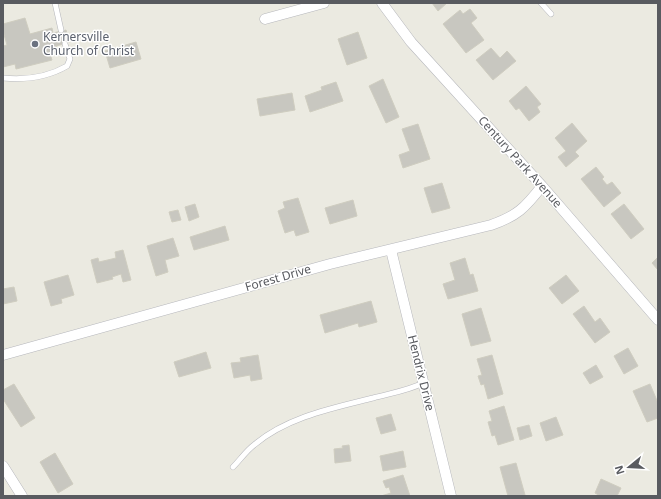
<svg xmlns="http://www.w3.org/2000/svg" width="661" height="499" font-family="'Noto Sans',sans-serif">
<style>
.building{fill:#c8c7c0;stroke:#cfcdc0}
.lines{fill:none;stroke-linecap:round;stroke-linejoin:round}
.service-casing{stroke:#b6b7bc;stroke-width:6}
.minor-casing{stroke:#b6b7bc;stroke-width:11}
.service{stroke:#fff;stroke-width:5}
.minor{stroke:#fff;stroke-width:10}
.worship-dot{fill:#6b7280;stroke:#fff;stroke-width:1.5}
.labels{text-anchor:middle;stroke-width:3;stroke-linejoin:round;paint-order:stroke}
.worship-label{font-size:12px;fill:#5b616d;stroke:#fff;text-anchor:start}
.street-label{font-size:12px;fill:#595b60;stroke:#fff}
</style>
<rect width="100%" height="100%" fill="#ebeae1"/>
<path class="building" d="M432,3H447L438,11Z
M470,9L477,18L471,23L484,40L466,53L443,24L460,10L463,14Z
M25,18L30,34L52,28L53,33L66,30L70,42L56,46L58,52L50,54L52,60L16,69L15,64L3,67V46L7,45L3,31V24Z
M358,32L367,58L347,65L338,39Z
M136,42L141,59L110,68L105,51Z
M491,48L500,58L507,51L516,61L493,80L476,60Z
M383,79L399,117L386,123L369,86Z
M336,82L343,101L310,112L305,96L322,90L321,87Z
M526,86L541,104L537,107L540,112L529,121L519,108L516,110L509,101Z
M292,93L295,110L260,116L257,99Z
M572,123L587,141L575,152L579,156L566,167L558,157L566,151L555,138Z
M418,124L430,159L403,168L399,155L410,151L402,129Z
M596,167L604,177L602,179L607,185L612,182L621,193L604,207L581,179Z
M442,183L450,208L432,213L424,188Z
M298,198L309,232L296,236L294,230L285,233L278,211L285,208L283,202Z
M353,200L357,216L330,224L325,208Z
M195,204L199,217L189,221L185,207Z
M624,204L644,229L631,239L611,214Z
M178,210L181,220L172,222L169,212Z
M225,226L229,240L194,250L190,237Z
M173,238L179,256L165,260L168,272L156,276L147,246Z
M123,250L131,280L123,282L121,274L112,277L113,279L97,283L91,260L98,258L99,262L116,258L115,252Z
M658,257V270L652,263Z
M465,258L470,275L473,274L478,291L448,299L443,284L455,280L450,263Z
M68,275L74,295L61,299L62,303L51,306L44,282Z
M566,275L579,291L562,304L549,288Z
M14,287L17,301L3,304V289Z
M371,301L377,322L359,327L358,323L325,333L320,315Z
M584,306L595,322L600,318L610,332L595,343L573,314Z
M481,308L491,341L471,346L462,314Z
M628,348L638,366L624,374L614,356Z
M206,352L211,368L179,377L174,362Z
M258,355L262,379L251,381L250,375L234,378L231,363L241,362L240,358Z
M492,355L503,394L488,399L484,384L481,385L478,376L482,375L477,359Z
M596,365L603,377L590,384L583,373Z
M14,384L35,418L21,427L3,399V390Z
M650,384L658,403V418L647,422L633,391Z
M504,406L514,440L498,445L495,435L492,436L488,422L492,421L489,411Z
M391,414L396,430L381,434L376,418Z
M556,417L563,435L546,441L540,423Z
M529,425L532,436L520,440L517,428Z
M349,445L351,461L335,463L334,449L343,448L342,446Z
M403,451L406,467L383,471L380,456Z
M55,453L73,484L58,493L40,462Z
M516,463L525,495L520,496H508L500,467Z
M403,475L410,496H381L391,493L389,487L386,488L383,481Z
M601,479L621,488L617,496H600L595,493Z"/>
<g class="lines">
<g class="service-casing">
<path id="service" d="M55,3L61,30
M541,3L551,14
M3,78C24,80 48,77 67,66L70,59L65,44
M233,467C240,460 246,451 254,445C287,417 333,408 373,398C391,393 407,391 423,383"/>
</g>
<g class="minor-casing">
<path id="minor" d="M382,3L411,42L542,186L658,320
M265,19L324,3
M391,250L451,496
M3,355L330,264L491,225C517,216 525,208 542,186
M3,466L22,496"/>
</g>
<use href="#service" class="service"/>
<use href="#minor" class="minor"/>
</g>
<circle class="worship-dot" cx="35" cy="44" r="4"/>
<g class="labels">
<g class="worship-label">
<text x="43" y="41">Kernersville<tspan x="43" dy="14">Church of Christ</tspan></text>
</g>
<g class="street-label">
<text transform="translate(520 162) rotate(48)" y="4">Century Park Avenue</text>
<text transform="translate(278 278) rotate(-16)" y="4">Forest Drive</text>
<text transform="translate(421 373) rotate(76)" y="4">Hendrix Drive</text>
</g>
</g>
<rect width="661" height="499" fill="none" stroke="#595b60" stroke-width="8"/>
<g transform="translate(629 467) rotate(252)" stroke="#ffffff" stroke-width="3" paint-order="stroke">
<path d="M0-3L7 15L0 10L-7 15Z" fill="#595b60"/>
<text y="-6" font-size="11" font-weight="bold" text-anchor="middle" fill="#595b60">N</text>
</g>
</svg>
